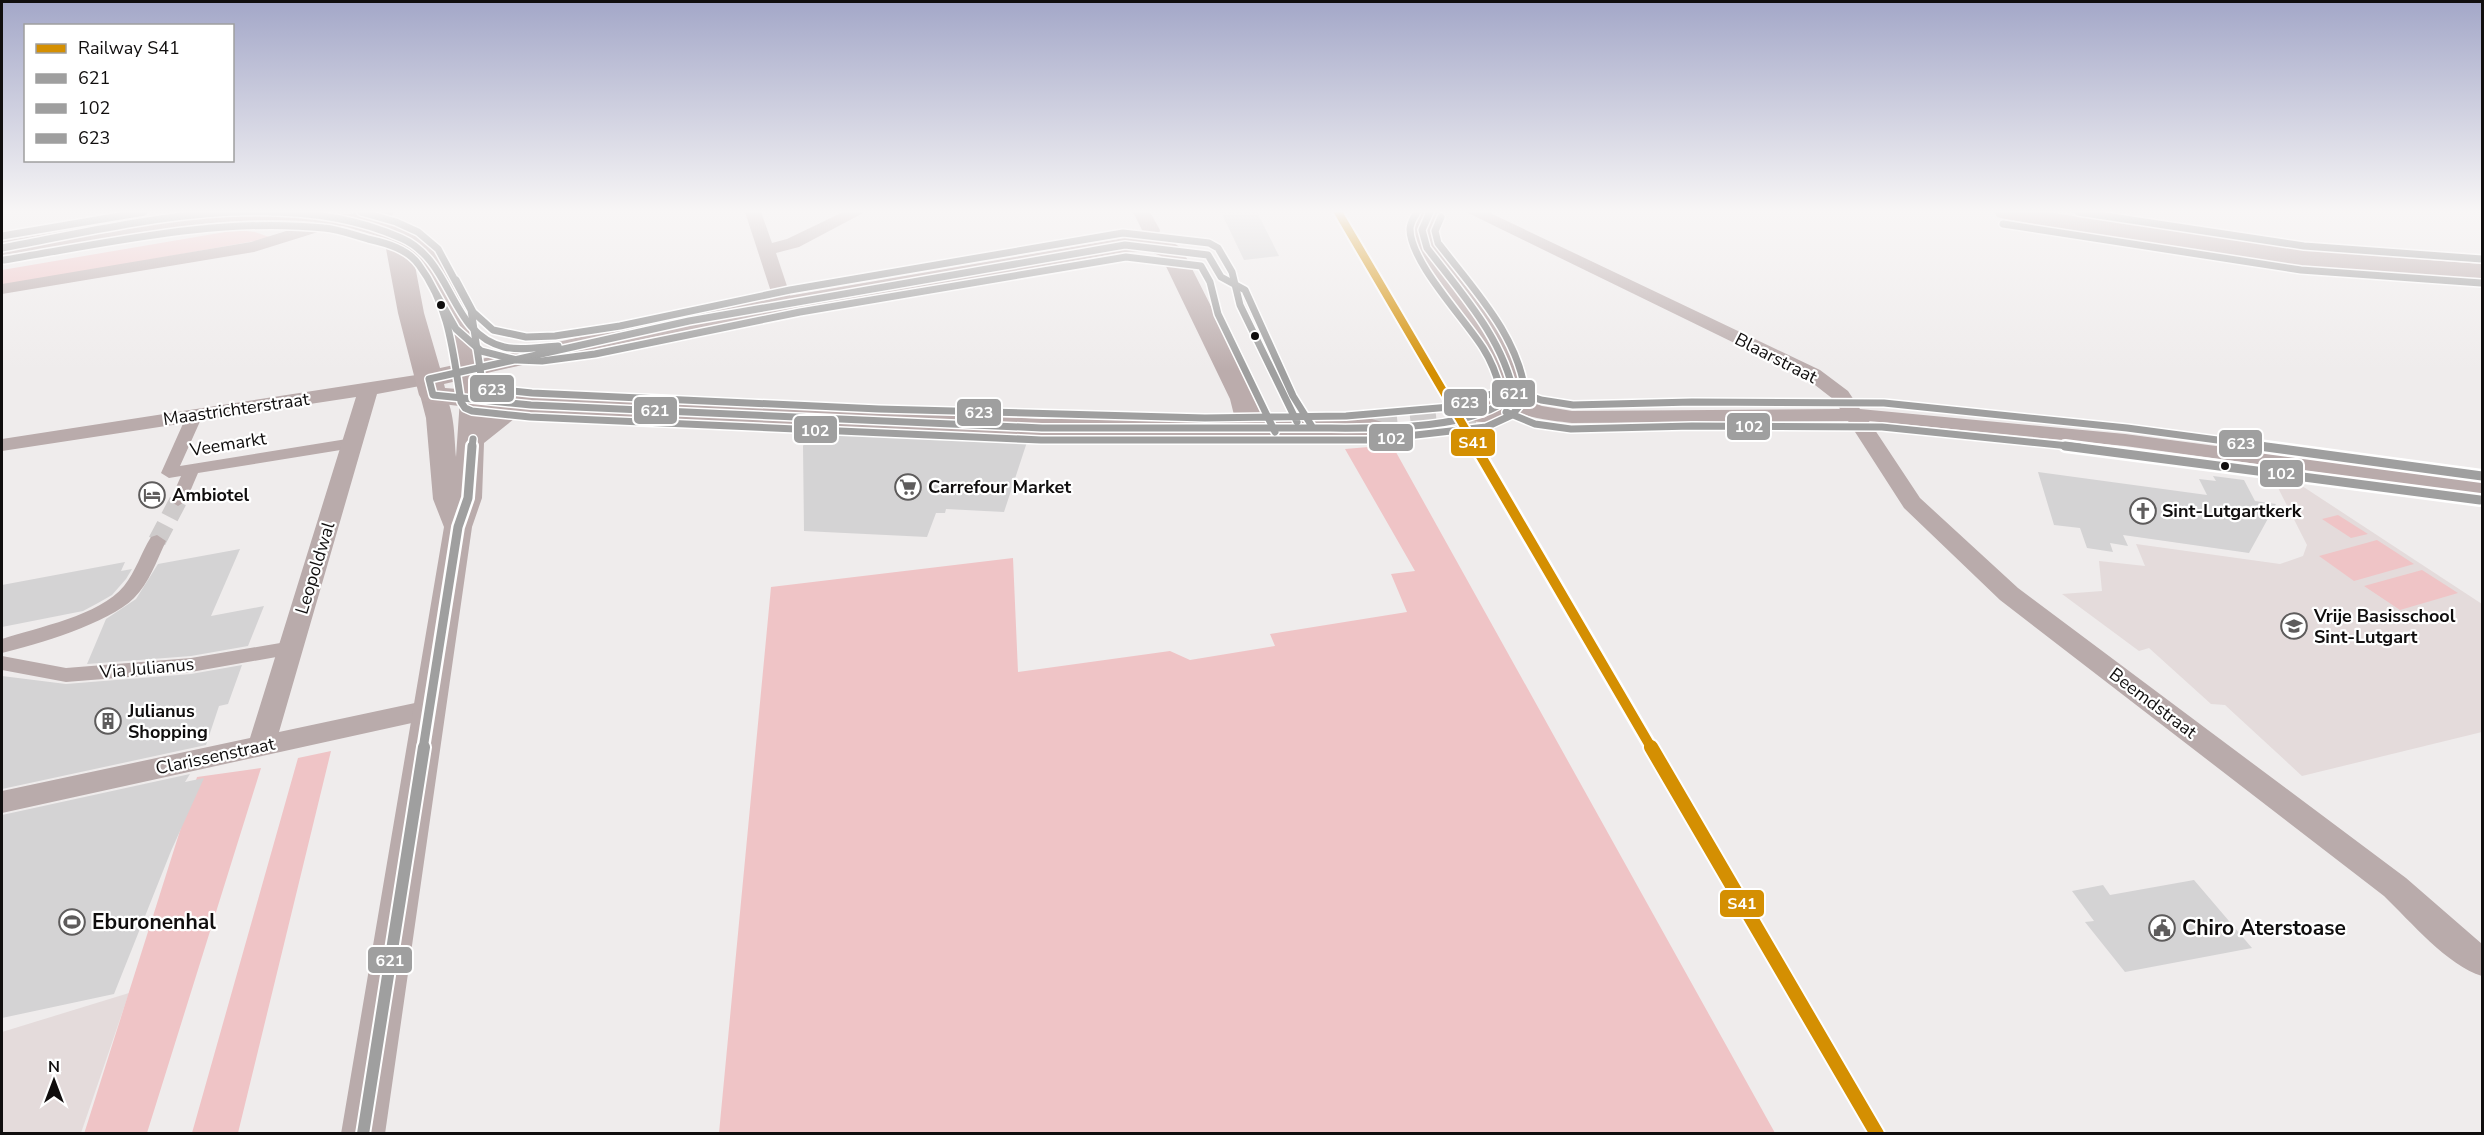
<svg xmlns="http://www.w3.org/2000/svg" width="2484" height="1135" font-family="'Nunito Sans',sans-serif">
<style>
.built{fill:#e4dbdb}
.green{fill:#efc4c6}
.building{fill:#d4d3d4}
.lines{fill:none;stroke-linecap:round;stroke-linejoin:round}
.pedestrian-tunnel{stroke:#cecbcb;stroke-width:18;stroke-dasharray:18 9;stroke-linecap:butt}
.primary-tunnel{stroke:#cecbcb;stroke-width:26;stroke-dasharray:26 13;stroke-linecap:butt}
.pedestrian{fill:#b9abab;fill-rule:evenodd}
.minor{fill:#b9abab;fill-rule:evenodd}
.tertiary{fill:#b9abab;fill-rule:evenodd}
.primary{fill:#bbacac;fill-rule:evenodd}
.bus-1-far2-casing{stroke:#fff;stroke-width:10}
.bus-1-far1-casing{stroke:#fff;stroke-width:14}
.bus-1-casing{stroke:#fff;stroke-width:16}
.bus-2-far1-casing{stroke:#fff;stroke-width:10}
.bus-2-casing{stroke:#fff;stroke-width:14}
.bus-3-far1-casing{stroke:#fff;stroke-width:10}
.bus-3-casing{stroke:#fff;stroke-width:14}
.bus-1-far2{stroke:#9f9f9f;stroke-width:7}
.bus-1-far1{stroke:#9f9f9f;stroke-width:9}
.bus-1{stroke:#9f9f9f;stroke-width:12}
.bus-2-far1{stroke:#9f9f9f;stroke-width:7}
.bus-2{stroke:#9f9f9f;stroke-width:9}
.bus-3-far1{stroke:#9f9f9f;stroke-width:7}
.bus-3{stroke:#9f9f9f;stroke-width:9}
.rail-1-far2-casing{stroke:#fff;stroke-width:12}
.rail-1-far1-casing{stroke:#fff;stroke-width:15}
.rail-1-casing{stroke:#fff;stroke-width:18}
.rail-1-far2{stroke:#d48f02;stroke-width:8}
.rail-1-far1{stroke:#d48f02;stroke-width:10}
.rail-1{stroke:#d48f02;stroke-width:14}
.bus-dot{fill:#100e0e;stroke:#fff;stroke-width:2}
.labels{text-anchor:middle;stroke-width:4.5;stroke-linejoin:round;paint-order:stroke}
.street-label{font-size:18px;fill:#100e0e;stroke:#fff}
.poi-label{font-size:18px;font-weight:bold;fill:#100e0e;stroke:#fff;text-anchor:start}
.near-poi-label{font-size:21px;font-weight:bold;fill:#100e0e;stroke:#fff;text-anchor:start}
.line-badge{stroke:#fff;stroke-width:2}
.badge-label{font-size:16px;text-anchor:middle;font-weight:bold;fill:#fff}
</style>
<rect width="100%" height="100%" fill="#efecec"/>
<path class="built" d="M2274,480L2296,482L2482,604V732L2302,776L2225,705L2211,704L2149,648L2139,651L2062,594L2102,591L2099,561L2145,566L2136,544L2280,564L2303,556L2307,545Z
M129,993L81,1133H2V1032Z"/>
<path class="green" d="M182,226H191L185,231L2,262V257Z
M237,230L255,232L272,238L2,286V270Z
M1392,445L1775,1133H719L771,587L1013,558L1018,672L1170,651L1190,660L1275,646L1270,634L1407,612L1391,574L1415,571L1345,449Z
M2338,515L2368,534L2351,538L2322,519Z
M2377,540L2414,564L2354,581L2319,556Z
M2422,570L2458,593L2400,610L2364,586Z
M331,751L238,1133H192L298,758Z
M261,768L147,1133L84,1134L197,777Z"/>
<path class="building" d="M1221,212H1257L1279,256L1244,260Z
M810,433L976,440L1027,442L1004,512L946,509L945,513H936L927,537L804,531L803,446Z
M2038,472L2207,495L2199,479L2216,481L2213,476L2244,480L2255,501L2276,504L2249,553L2123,535L2128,546L2110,543L2113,552L2087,548L2080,528L2054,525Z
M240,549L211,616L264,606L248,646L191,656L87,664L106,619L136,599L158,564Z
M125,562L121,571L132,569L126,579L112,595L98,603L83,611L2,627V585Z
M242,665L228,704L219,706L206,745L2,789V676L66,684L191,674Z
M190,774L185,782L204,778L171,851L114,994L2,1018V815Z
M2194,880L2252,948L2125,972L2085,922L2094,921L2072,891L2103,885L2110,895Z"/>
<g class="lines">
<path class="pedestrian-tunnel" d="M157,541L178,501"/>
<path class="primary-tunnel" d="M1372,428L1483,415"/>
<path class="pedestrian" d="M194,412L202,417L180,466L353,438L361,443L353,448L198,473L186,501L178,506L170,501L181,476L169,478L161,473L186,417Z
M157,535L166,541C157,560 149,583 134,598C109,623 36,645 2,653V639C38,627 99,616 124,586C136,571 141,553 151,537Z
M292,641L299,643L302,648L299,653L191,672L66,682L2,670V656L66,668L191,658Z"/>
<path class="minor" d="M359,212H394L392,216L334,227L254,252L2,294V284L251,242L325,219Z
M745,212H761L772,243L787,239L843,212H865L799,247L776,253L793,304L784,310L775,304Z
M1133,212H1150L1160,230L1156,248H1144L1141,244L1142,230Z
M1466,212H1488L1820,370L1848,391L1860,409L2125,434L2482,481V495L2125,446L1869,421L1920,498L2018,588L2406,878L2482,944V976C2448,966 2410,921 2384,896L2000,600L1904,508L1848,421L1572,423C1554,421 1511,417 1500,401L1503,397L1510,395L1542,406L1572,411L1840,409L1833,399L1806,378Z
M429,373L436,375L439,379L436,383L377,394L279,732L429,700L439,703L442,710L439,717L2,813V791L250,738L356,397L2,451V439Z"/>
<path class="tertiary" d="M433,387L442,390C455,408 454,436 456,457L460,399L464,394L473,391L482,394L486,399L485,416C499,405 522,395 540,400L544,405L540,410L514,419L484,443L482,498L472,527L385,1134H341L444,527L433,499L426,418L420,395L424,390Z"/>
<path class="primary" d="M196,212C260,212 366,202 421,238C441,250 464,292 473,313C478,327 478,344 481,359L689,313L1125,238C1142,237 1172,235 1183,251L1258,399L1264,419H1372L1382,422L1387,428L1382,434L1372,437H1042L531,414L433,403L423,401L419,395L398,313L384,238C365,233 345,225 326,223C217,210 108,242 2,255V241L153,216ZM1148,251L1161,256L1230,399L1235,419H1042L531,396L485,392L483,374C695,324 910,290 1125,252ZM413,255L418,260L447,314L454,365L440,368L424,313ZM457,381L458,389L445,388L444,384Z
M1418,212H1441C1436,225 1432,233 1439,247C1453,278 1538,364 1527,396C1525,403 1518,410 1512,413C1500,420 1487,424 1473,421L1469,415L1473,409L1499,397C1508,367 1434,275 1415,248L1410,230Z
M1994,212H2047L2302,250L2482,264V278C2322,277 2162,246 2005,219L1997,217Z"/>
<g class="bus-1-far2-casing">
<path id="bus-1-far2" d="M1125,245L1208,255L1221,277L1245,290L1293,396L1313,428H1042L531,405L433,395L429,379L689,321Z
M2,248C125,225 281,184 401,238C454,261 449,334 504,347C521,351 540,347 558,346
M1313,428C1369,428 1470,433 1514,395C1503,338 1461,293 1427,248L1422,230L1430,212
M472,447L473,439"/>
</g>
<g class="bus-1-far1-casing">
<path id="bus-1-far1" d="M423,749L458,527L468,498L472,446"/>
</g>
<g class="bus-1-casing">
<path id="bus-1" d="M363,1134L424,747"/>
</g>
<g class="bus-2-far1-casing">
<path id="bus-2-far1" d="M2003,224L2301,270L2481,283
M4,260C108,243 218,217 324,228C338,229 354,235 368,239C386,243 408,249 419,265C450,307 453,353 461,402L465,408L472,411L530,417L1041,440H1372L1486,427L1512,415L1526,398C1520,337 1474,290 1438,243L1435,231L1441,217
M434,290L456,329L481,351L517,360L542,361L595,354L800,312L1126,257L1201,266L1210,282L1218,314L1275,432
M1506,412L1535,424L1571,429L1692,426L1882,427L2079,447"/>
</g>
<g class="bus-2-casing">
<path id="bus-2" d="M2065,446L2480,500"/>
</g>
<g class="bus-3-far1-casing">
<path id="bus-3-far1" d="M361,212L396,222L418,232L438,249L471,310L483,388L532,393L879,409L1205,418L1346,416L1450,407L1501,391C1497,376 1492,362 1483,348C1465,319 1410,262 1410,229C1410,223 1414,217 1417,212
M2078,212L2304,246L2482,259
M2,236L144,212
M456,280L473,312L493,330L526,337L555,336L620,326L790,290L1123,233L1209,243L1218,248L1232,272L1240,305L1297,422
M1514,390L1541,400L1573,405L1692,402L1884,403L2127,428L2270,447"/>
</g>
<g class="bus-3-casing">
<path id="bus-3" d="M2259,446L2482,476"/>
</g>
<use href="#bus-1-far2" class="bus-1-far2"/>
<use href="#bus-1-far1" class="bus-1-far1"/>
<use href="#bus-1" class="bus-1"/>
<use href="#bus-2-far1" class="bus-2-far1"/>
<use href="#bus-2" class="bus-2"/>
<use href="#bus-3-far1" class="bus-3-far1"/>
<use href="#bus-3" class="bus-3"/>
<g class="rail-1-far2-casing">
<path id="rail-1-far2" d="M1338,212L1476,447"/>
</g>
<g class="rail-1-far1-casing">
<path id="rail-1-far1" d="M1475,446L1652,749"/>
</g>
<g class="rail-1-casing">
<path id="rail-1" d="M1651,747L1877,1134"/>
</g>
<use href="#rail-1-far2" class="rail-1-far2"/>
<use href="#rail-1-far1" class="rail-1-far1"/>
<use href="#rail-1" class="rail-1"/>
</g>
<linearGradient id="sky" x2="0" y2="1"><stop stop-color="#a3a7c8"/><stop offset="0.57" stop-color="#f8f6f6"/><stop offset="1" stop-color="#f8f6f6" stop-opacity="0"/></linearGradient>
<rect width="2484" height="371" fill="url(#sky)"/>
<defs>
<g id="supermarket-ring" transform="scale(1.35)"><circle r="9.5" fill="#fff" stroke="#5e5c5c" stroke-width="1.5"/><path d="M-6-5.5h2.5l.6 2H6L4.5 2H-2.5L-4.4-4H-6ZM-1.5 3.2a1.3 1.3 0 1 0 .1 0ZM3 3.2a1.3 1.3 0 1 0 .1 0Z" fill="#5e5c5c"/></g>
<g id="hotel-ring" transform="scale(1.35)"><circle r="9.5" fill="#fff" stroke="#5e5c5c" stroke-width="1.5"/><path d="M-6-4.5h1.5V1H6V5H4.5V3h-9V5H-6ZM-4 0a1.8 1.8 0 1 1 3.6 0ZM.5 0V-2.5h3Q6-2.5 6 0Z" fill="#5e5c5c"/></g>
<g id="church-ring" transform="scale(1.35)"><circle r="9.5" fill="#fff" stroke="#5e5c5c" stroke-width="1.5"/><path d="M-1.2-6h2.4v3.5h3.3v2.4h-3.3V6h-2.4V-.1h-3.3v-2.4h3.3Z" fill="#5e5c5c"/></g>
<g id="school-ring" transform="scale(1.35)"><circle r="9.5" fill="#fff" stroke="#5e5c5c" stroke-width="1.5"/><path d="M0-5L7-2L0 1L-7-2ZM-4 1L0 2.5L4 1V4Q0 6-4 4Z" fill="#5e5c5c"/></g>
<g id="building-ring" transform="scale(1.35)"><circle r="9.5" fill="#fff" stroke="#5e5c5c" stroke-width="1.5"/><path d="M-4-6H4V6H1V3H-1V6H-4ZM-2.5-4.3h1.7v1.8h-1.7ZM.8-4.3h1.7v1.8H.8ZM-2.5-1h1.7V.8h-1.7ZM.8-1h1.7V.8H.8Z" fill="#5e5c5c"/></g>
<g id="stadium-ring" transform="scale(1.35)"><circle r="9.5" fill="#fff" stroke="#5e5c5c" stroke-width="1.5"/><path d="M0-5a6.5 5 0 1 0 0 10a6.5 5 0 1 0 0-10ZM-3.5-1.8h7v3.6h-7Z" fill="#5e5c5c"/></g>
<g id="civic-ring" transform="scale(1.35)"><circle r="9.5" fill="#fff" stroke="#5e5c5c" stroke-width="1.5"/><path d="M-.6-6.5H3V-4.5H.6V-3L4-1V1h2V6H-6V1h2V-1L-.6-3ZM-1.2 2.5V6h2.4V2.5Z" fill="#5e5c5c"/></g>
</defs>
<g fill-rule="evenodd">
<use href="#supermarket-ring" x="908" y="487"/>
<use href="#hotel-ring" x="152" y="495"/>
<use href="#church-ring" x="2143" y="511"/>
<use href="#school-ring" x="2294" y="626"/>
<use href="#building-ring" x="108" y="721"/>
<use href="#stadium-ring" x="72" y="922"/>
<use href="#civic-ring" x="2162" y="928"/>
</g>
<g class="bus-dot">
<circle cx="441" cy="305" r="5"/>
<circle cx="1255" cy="336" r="5"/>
<circle cx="2225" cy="466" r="5"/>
</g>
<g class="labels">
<g class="street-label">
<text transform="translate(1776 358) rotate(27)" y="6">Blaarstraat</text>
<text transform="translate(236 409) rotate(-8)" y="6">Maastrichterstraat</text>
<text transform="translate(228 444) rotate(-9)" y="6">Veemarkt</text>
<text transform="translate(315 568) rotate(-73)" y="6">Leopoldwal</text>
<text transform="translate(147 668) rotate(-5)" y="6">Via Julianus</text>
<text transform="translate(2153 703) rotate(37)" y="6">Beemdstraat</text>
<text transform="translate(215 756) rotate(-12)" y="6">Clarissenstraat</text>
</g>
<g class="poi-label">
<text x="928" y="493">Carrefour Market</text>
<text x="172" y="501">Ambiotel</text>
<text x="2162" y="517">Sint-Lutgartkerk</text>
<text x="2314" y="622">Vrije Basisschool<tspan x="2314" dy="21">Sint-Lutgart</tspan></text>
<text x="128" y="717">Julianus<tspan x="128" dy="21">Shopping</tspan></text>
</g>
<g class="near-poi-label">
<text x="92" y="929">Eburonenhal</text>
<text x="2182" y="935">Chiro Aterstoase</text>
</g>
</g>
<g class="line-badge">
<rect x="469" y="374" width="46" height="29" rx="6" fill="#9f9f9f"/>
<rect x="1491" y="379" width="45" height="29" rx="6" fill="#9f9f9f"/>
<rect x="1443" y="388" width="45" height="29" rx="6" fill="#9f9f9f"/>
<rect x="633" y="396" width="45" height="29" rx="6" fill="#9f9f9f"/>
<rect x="956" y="398" width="46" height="29" rx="6" fill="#9f9f9f"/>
<rect x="1726" y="412" width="45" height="29" rx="6" fill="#9f9f9f"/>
<rect x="793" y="415" width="45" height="29" rx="6" fill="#9f9f9f"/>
<rect x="1368" y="423" width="46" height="29" rx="6" fill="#9f9f9f"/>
<rect x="1450" y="428" width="46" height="29" rx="6" fill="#d48f02"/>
<rect x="2218" y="429" width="45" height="29" rx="6" fill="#9f9f9f"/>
<rect x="2259" y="459" width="45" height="29" rx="6" fill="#9f9f9f"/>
<rect x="1719" y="889" width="46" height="29" rx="6" fill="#d48f02"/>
<rect x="367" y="946" width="46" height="28" rx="6" fill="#9f9f9f"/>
</g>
<g class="badge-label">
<text x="492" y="395">623</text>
<text x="1514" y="399">621</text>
<text x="1465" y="408">623</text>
<text x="655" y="416">621</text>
<text x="979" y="418">623</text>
<text x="1749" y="432">102</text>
<text x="815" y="436">102</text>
<text x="1391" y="444">102</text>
<text x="1473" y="448">S41</text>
<text x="2241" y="449">623</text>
<text x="2281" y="479">102</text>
<text x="1742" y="909">S41</text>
<text x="390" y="966">621</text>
</g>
<rect width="2484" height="1135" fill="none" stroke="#100e0e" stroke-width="6"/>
<rect x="24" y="24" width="210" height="138" fill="#ffffff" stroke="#9f9f9f" stroke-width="1.5"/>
<rect x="36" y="44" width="30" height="9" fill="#d48f02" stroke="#9f9f9f" stroke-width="1.5"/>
<text x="78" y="54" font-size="18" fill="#100e0e">Railway S41</text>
<rect x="36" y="74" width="30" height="9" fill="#9f9f9f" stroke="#9f9f9f" stroke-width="1.5"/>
<text x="78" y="84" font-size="18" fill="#100e0e">621</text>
<rect x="36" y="104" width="30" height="9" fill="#9f9f9f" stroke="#9f9f9f" stroke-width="1.5"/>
<text x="78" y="114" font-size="18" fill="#100e0e">102</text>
<rect x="36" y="134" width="30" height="9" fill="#9f9f9f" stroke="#9f9f9f" stroke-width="1.5"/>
<text x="78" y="144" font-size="18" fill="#100e0e">623</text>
<g transform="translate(54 1081)" stroke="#ffffff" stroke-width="4.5" paint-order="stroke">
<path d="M0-4.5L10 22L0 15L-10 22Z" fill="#100e0e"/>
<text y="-9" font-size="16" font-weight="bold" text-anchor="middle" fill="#100e0e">N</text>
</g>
</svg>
